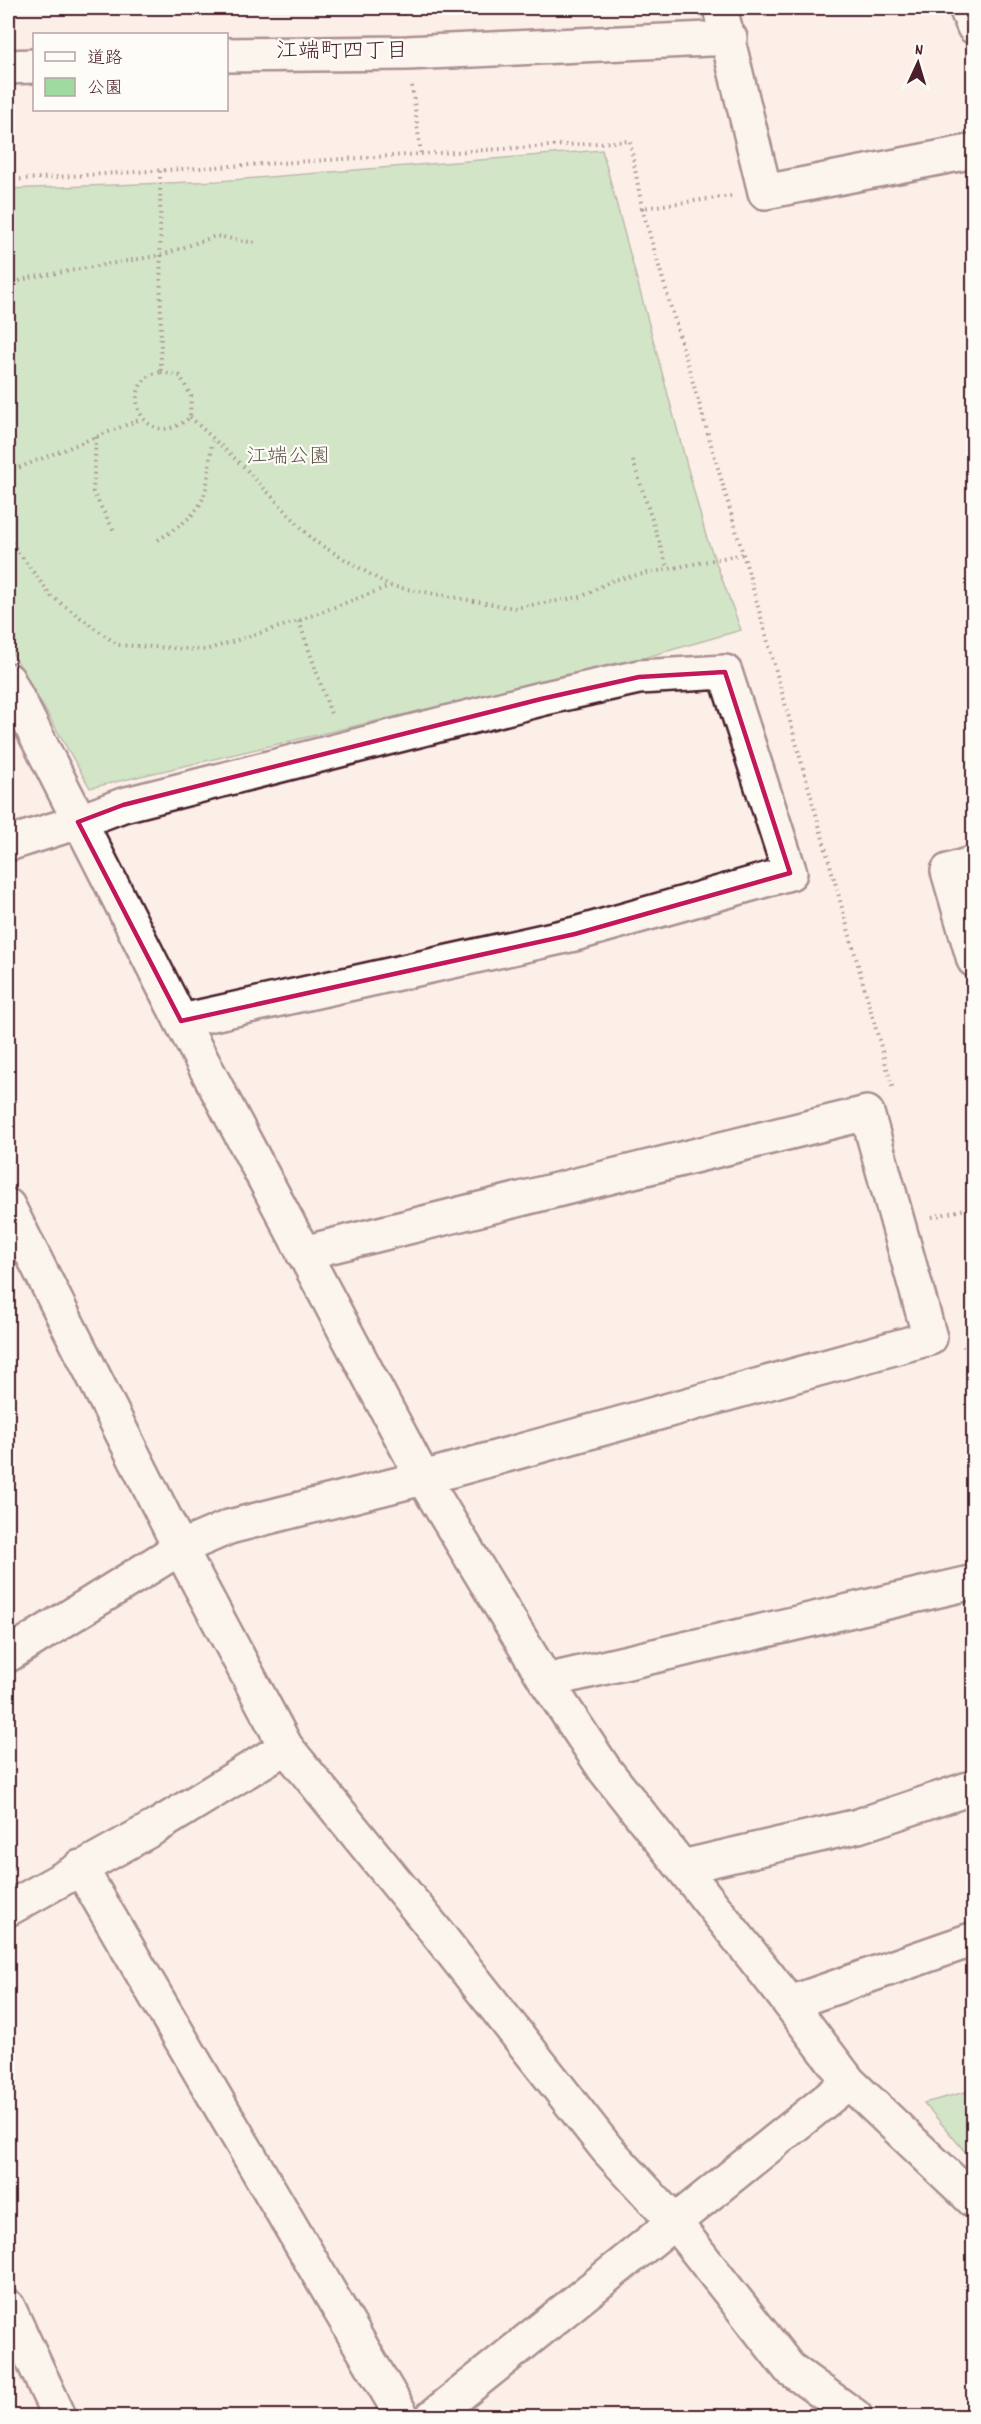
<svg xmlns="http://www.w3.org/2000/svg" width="981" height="2424" font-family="Dekko,'Klee One',sans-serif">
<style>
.green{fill:#9fdaa0;stroke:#747c66;stroke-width:1.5}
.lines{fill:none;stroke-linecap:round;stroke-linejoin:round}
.street-casing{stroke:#4a1f2b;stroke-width:38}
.secondary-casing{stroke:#4a1f2b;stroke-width:38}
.path{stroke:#4a1f2b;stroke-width:4;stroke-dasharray:1.5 4.5;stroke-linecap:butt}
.street{stroke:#fdfcf7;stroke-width:33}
.secondary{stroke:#fdfcf7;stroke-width:33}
.marked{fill:none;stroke:#c2185b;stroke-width:4.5;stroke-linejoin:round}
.labels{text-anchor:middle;stroke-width:4.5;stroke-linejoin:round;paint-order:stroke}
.park-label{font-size:21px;fill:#64574e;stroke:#fdfcf7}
.neighbourhood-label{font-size:22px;fill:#4a1f2b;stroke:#fdfcf7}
</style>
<rect width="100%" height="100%" fill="#fbefe8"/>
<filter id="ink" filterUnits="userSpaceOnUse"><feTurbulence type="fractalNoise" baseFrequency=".0167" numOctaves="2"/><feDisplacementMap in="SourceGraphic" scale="12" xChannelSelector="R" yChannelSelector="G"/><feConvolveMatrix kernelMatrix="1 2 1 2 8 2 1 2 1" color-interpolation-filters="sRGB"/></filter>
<g filter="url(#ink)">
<path class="green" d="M602,150L706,536L741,630L633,661L90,788L8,645V189L219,181Z
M973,2090H974L973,2161L924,2103Z"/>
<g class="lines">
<g class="street-casing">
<path id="street" d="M720,8L765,192L974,151
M966,8L974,27
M226,55L407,53L730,38
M8,67L34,66
M8,680L181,1021L423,1478L546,1681L605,1770L781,1992L849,2082L974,2201
M8,844L78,822L123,805L541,699L639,677L725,672L790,873L575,934L181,1021
M974,863L948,871L974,960
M180,1548L229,1527L423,1478L930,1338L867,1113L303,1253
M546,1681L974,1582
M80,1867L402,2416
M682,1867L858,1826L974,1787
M8,1909L157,1826L286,1747
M790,2003L974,1939
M8,2307L59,2416
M433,2416L849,2082"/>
</g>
<g class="secondary-casing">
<path id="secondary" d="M8,1206L180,1548L286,1747L434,1929L607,2149L675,2223L789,2368L855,2416
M8,1655L180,1548"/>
</g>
<path class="path" d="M403,8L404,19
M412,86L421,154
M160,171L161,372
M8,180L630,141L642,208
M731,196L642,208L750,578L893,1090
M8,285L28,278L162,255L216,236L256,243
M161,372L180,376L191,396L190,417C143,458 114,380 161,372Z
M190,417L244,467L314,541L390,586L514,608L581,597L613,580L743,554
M96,437L93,492L114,531
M633,461L668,569
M8,472L141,419
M8,538L51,596L118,645L206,650L295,622L390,586
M158,540C211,507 205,499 212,441
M299,621L332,717
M932,1217L974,1207
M964,1346L974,1378"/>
<use href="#street" class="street"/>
<use href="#secondary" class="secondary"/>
</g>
</g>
<path d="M0 0H981V2424H0ZM725,672L790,873L575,934L181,1021L78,822L123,805L541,699L639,677Z" fill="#fbefe8" fill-opacity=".55" fill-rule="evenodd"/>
<path class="marked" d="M725,672L790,873L575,934L181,1021L78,822L123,805L541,699L639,677Z"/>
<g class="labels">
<g class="park-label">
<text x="288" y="462">江端公園</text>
</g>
<g class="neighbourhood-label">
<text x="342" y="57">江端町四丁目</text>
</g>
</g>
<rect width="981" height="2424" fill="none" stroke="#fdfcf7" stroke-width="30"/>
<rect x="15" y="15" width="951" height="2394" fill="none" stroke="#4a1f2b" stroke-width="2" filter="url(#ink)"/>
<rect x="33" y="33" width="195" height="78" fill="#fdfcf7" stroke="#b5a4a5" stroke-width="1.5"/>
<rect x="45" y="52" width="30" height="9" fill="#fdfcf7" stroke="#b5a4a5" stroke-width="1.5"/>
<text x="87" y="63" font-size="18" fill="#4a1f2b">道路</text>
<rect x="45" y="78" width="30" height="18" fill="#9fdaa0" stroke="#b5a4a5" stroke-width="1.5"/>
<text x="87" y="93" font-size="18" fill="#4a1f2b">公園</text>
<g transform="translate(918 63) rotate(4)" stroke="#fdfcf7" stroke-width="4.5" paint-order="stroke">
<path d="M0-4.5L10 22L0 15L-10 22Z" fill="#4a1f2b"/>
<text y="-9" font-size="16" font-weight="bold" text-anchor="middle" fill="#4a1f2b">N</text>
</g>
</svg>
